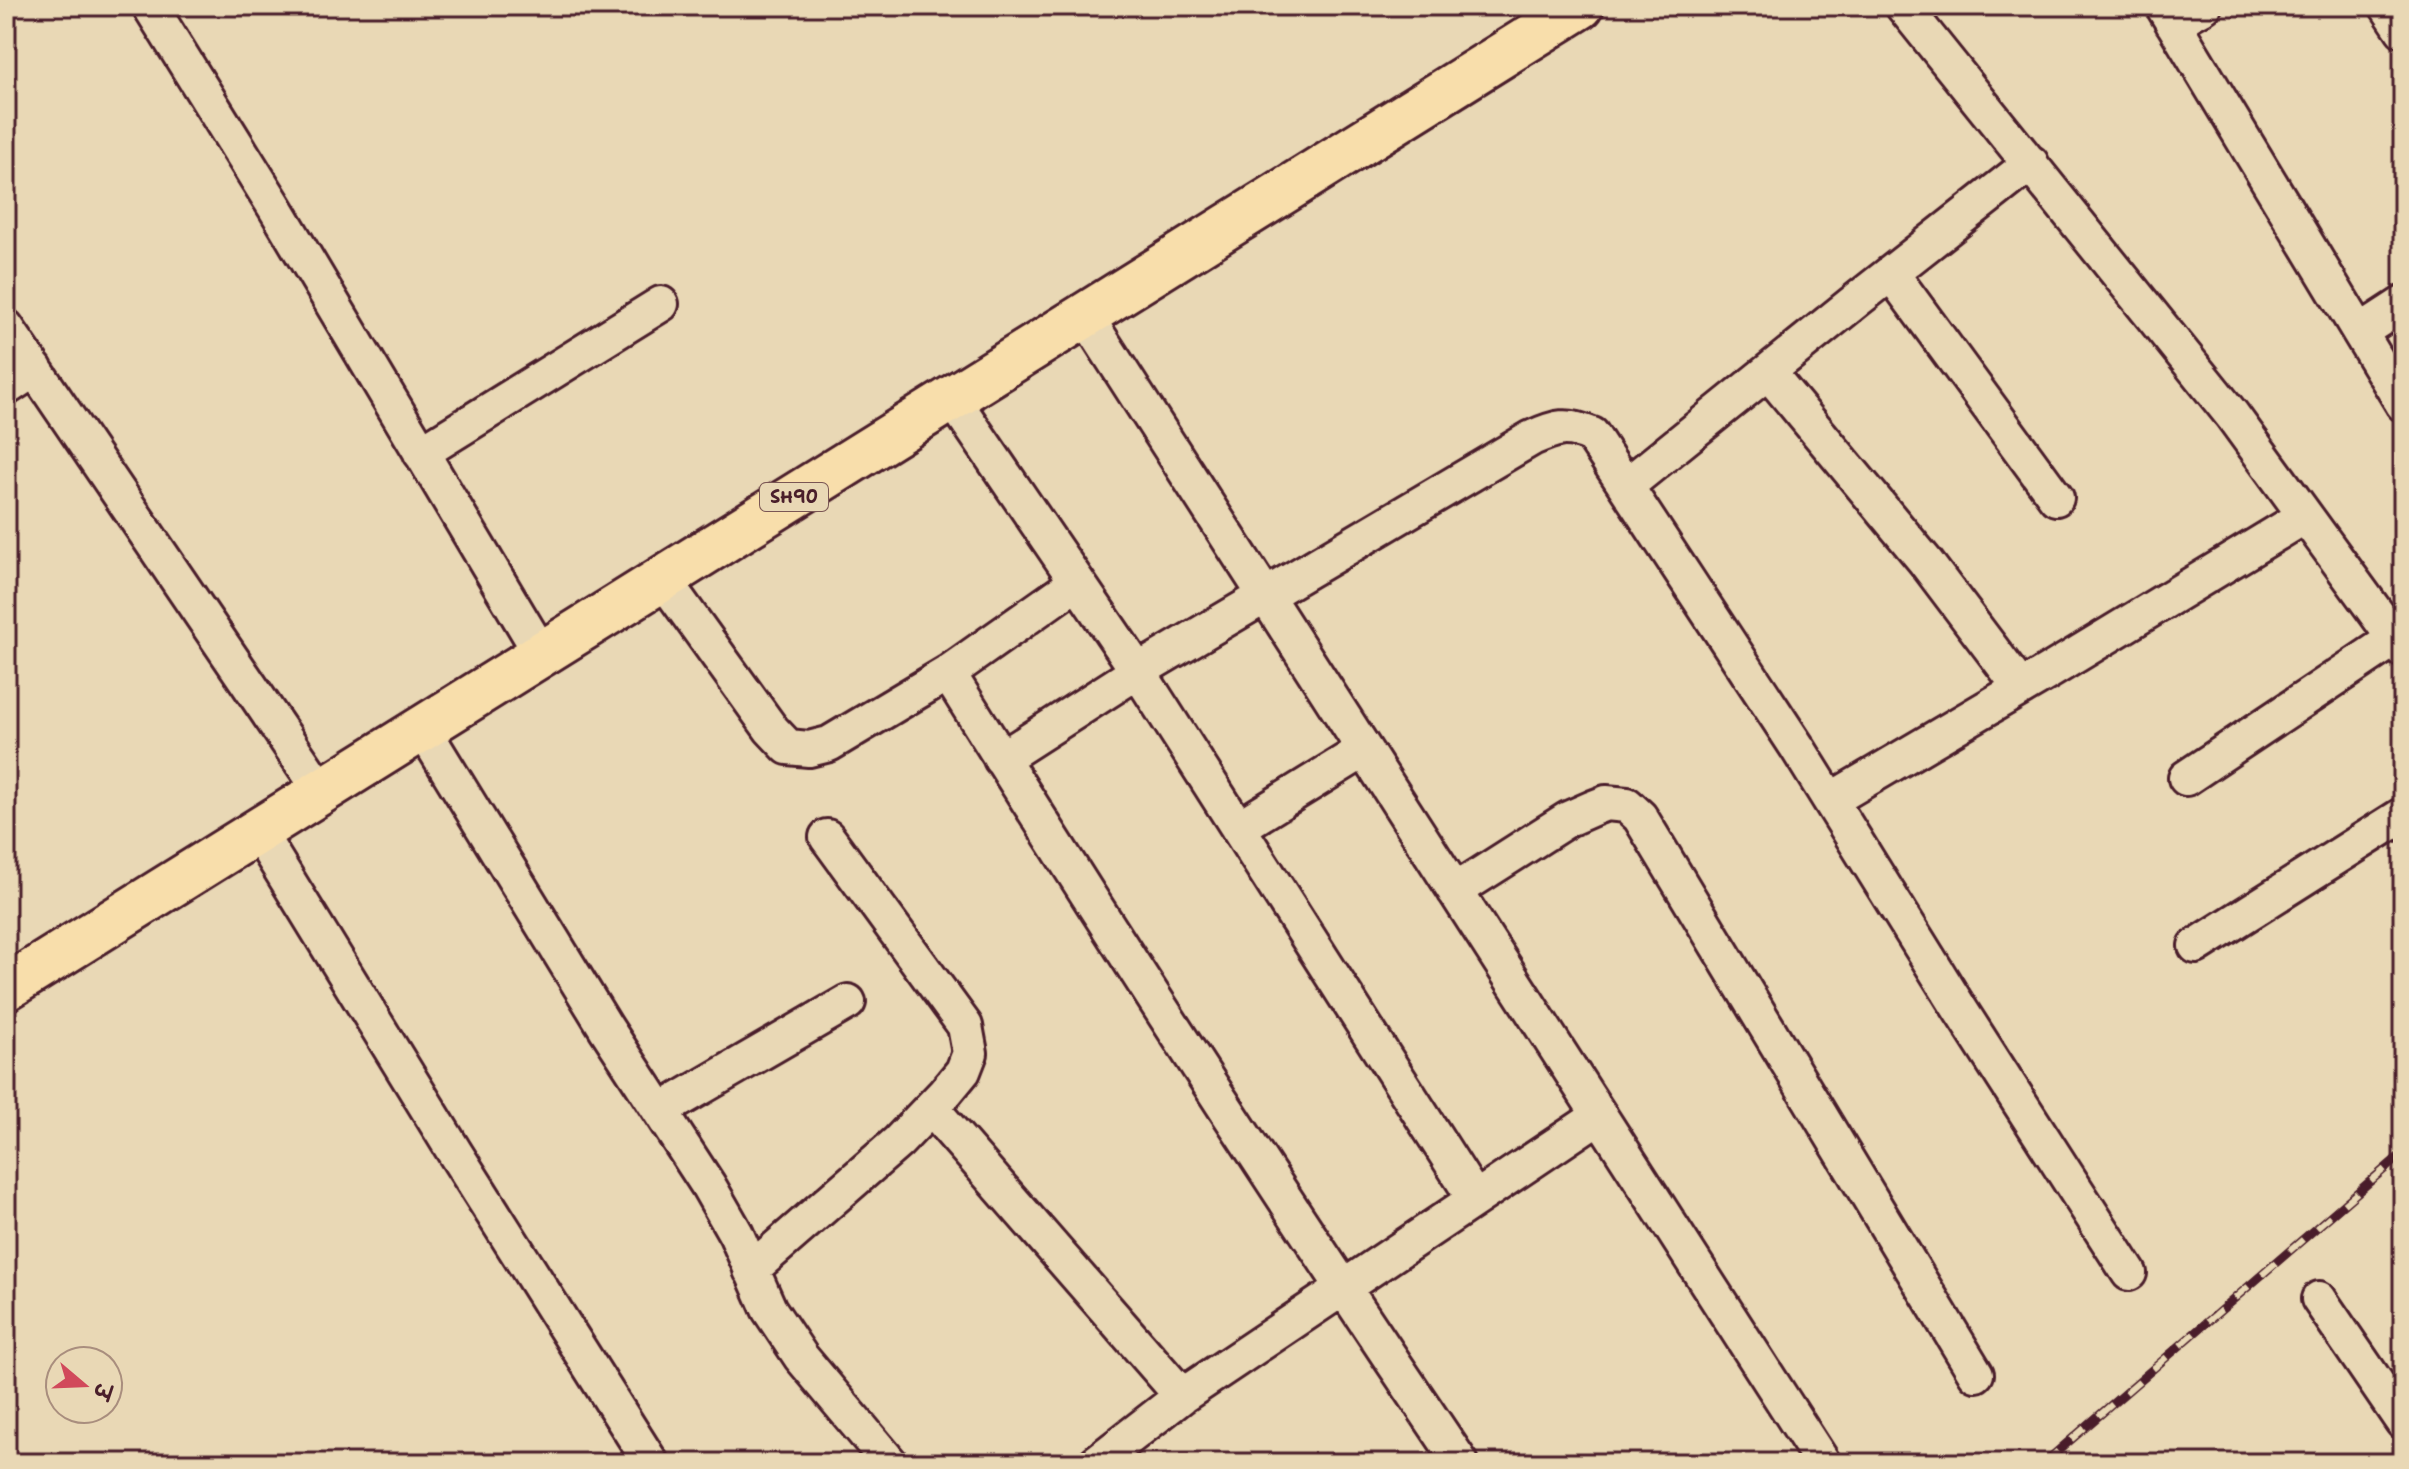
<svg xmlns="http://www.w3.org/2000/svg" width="2409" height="1469" font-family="'Shantell Sans','Playpen Sans Deva',sans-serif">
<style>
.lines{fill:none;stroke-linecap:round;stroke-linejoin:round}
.street-casing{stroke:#4a1f2b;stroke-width:40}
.primary-casing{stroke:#4a1f2b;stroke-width:50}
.street{stroke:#e9d8b5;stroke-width:34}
.primary{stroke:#f8deab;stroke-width:44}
.rail-casing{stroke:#4a1f2b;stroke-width:9}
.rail{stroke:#e9d8b5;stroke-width:6;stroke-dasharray:18;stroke-linecap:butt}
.labels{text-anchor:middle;stroke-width:6;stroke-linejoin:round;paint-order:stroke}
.shield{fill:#e9d8b5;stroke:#7a5654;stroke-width:2}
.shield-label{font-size:18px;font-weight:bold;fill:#4a1f2b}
</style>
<rect width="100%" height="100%" fill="#e9d8b5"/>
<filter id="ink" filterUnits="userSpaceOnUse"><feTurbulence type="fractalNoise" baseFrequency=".0125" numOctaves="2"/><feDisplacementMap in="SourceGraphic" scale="16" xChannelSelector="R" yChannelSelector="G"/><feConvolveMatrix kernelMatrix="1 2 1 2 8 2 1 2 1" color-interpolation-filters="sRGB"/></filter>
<g filter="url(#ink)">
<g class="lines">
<g class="street-casing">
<path id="street" d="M150,6L275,207L542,655
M1903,6L2232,415L2403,650
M2163,6L2403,404
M2387,6L2403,30
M2173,23L2204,6
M1891,273L2056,498
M1085,315L1823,1463
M6,327L322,792
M2360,332L2403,304
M1768,372L1925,561L2021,688
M6,388L35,369
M952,398L1138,671L1475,1199
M421,453L661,304
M1626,486L1858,299L2031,163
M663,579L771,729L788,747L809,749L829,744L948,673L1077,582
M948,673C1114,939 1285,1203 1461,1463
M423,729L606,1028L708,1185L736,1234L769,1309L801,1357L890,1463
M1001,759L1138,671L1532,438C1557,427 1566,424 1592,435L1797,747L1961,1011L2129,1273
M2186,778L2394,639
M1831,800L2048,672L2305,516
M1238,828L1364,750
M258,832L455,1153L651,1463
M1455,891L1568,819L1593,808L1606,803L1627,805L1640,817L1976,1374
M2196,946L2403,815
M931,1108L1182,1396
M660,1111L848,1002
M751,1270L898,1142L944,1094L963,1071L970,1053L965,1026L827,837
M2319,1299L2403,1422
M1096,1463L1182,1396L1599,1116"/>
</g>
<g class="primary-casing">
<path id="primary" d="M6,988L1581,6"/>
</g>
<use href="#street" class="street"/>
<use href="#primary" class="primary"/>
<g class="rail-casing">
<path id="rail" d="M2044,1463L2403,1153"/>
</g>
<use href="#rail" class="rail"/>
</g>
</g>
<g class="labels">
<rect class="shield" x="760" y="483" width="68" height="28" rx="6"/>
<g class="shield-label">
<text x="794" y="503">SH90</text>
</g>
</g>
<rect width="2409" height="1469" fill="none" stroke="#e9d8b5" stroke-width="32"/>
<rect x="16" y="16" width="2377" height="1437" fill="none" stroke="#4a1f2b" stroke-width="3" filter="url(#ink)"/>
<g transform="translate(84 1385) rotate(109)"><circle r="38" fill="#e9d8b5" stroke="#a98e7e" stroke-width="2"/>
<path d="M0-6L14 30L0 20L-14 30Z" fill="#d1495b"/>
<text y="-12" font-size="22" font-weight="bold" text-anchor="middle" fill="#4a1f2b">उ</text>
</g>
</svg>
